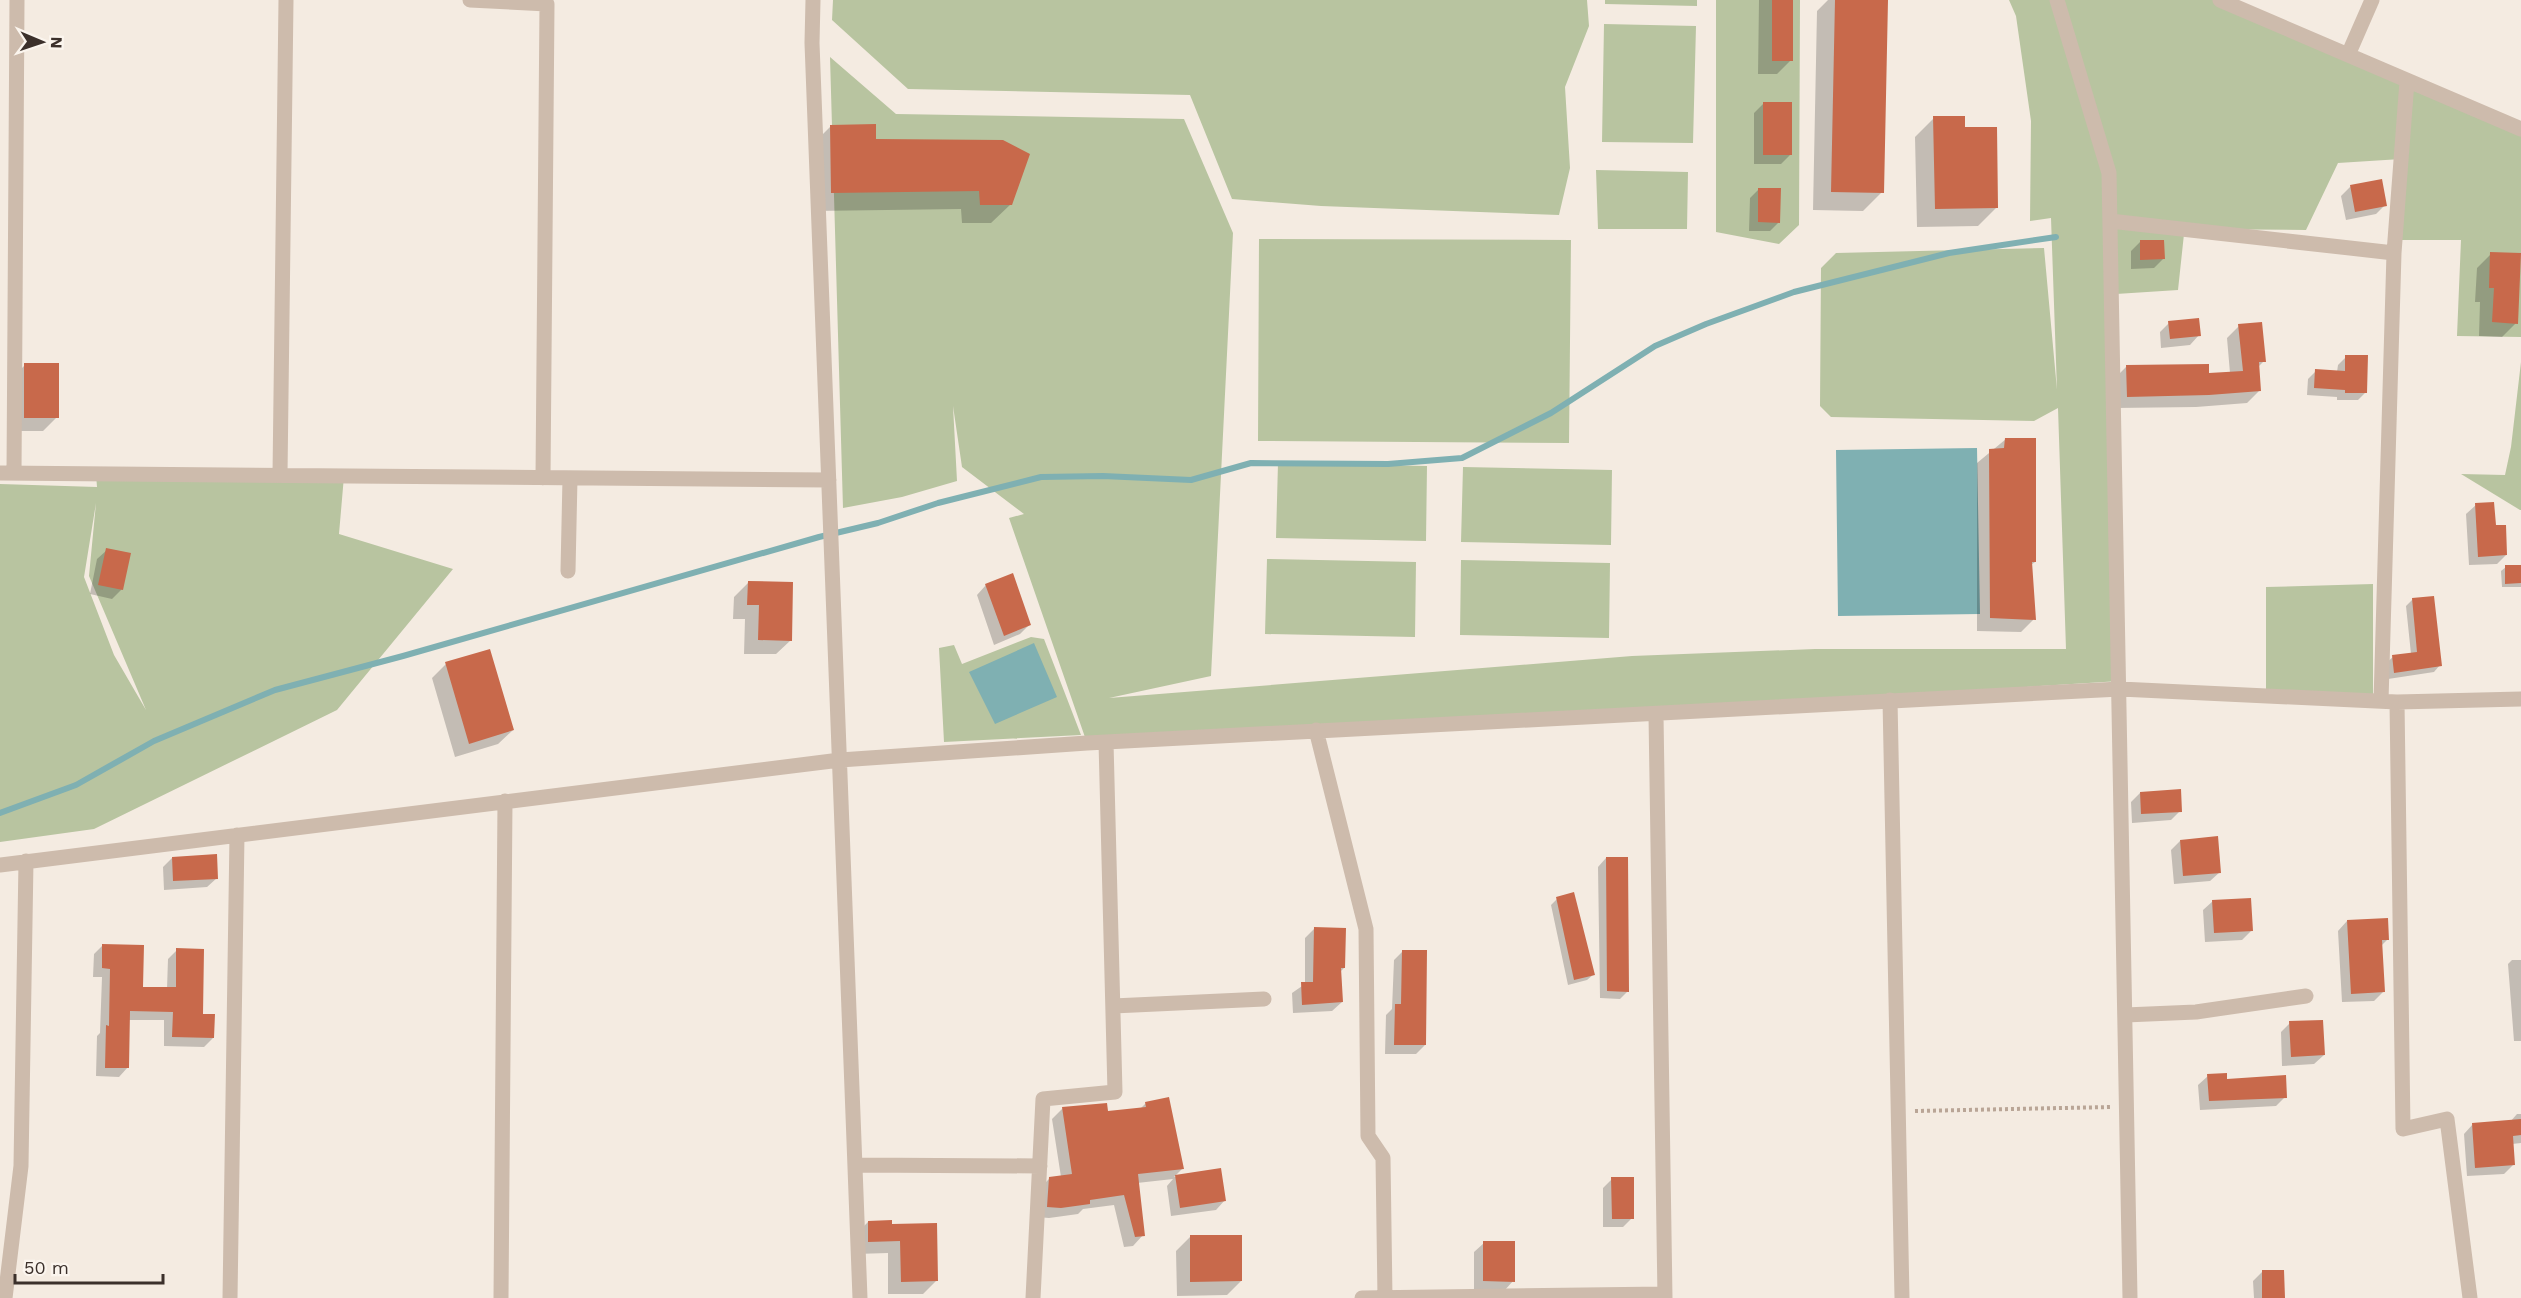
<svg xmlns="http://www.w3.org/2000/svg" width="2521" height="1298" font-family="'Work Sans',sans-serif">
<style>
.green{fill:#b8c4a0;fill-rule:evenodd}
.water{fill:#7fb0b2}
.shadow{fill:#0003}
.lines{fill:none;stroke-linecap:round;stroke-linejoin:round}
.stream{stroke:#7fb0b2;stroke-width:6}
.building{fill:#c8694b}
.path{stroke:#b9a596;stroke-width:4;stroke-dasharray:3 3;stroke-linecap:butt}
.minor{stroke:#cdbbac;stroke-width:15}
</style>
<rect width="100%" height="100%" fill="#f4ebe1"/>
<path class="green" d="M833,0H1587L1589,26L1565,87L1570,168L1559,215L1321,206L1232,199L1190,95L908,89L832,20Z
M1605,0H1697V6L1605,4Z
M1716,0H1800L1799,225L1779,244L1716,232Z
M2009,0H2221L2521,129V337L2457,336L2461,240H2395L2401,159L2338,163L2306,230L2180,229L2184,234L2178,290L2116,294L2110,218L2120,681L1391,727L1087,743L1009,518L1024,514L962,467L953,406L957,481L902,497L843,508L830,57L896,114L1184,119L1233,233L1211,676L1109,698L1632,656L1815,649H2066L2058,408L2034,421L1831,417L1820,406L1821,268L1836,253L2044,248L2057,390L2051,218L2030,221L2031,121L2016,16Z
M1604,24L1696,26L1693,143L1602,142Z
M1596,170L1688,172L1687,229H1598Z
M1259,239L1571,240L1569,443L1258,441Z
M2521,362V510H2520L2461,474L2505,475L2511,447Z
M1278,463L1427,466L1426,541L1276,538Z
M1463,467L1612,470L1611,545L1461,542Z
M96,474L344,476L339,534L453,569L337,710L94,829L0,842V484L97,487ZM96,503L89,576L146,710L114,655L84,577Z
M1267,559L1416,562L1415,637L1265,634Z
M1461,560L1610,563L1609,638L1460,635Z
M2373,584V695L2266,690V587Z
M1031,637L1044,639L1081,735L944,742L939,648L954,645L962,664Z"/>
<path class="water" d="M1977,448L1980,614L1838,616L1836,450Z
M1034,643L1057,697L995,724L969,672Z"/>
<path class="shadow" d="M1759,0H1792L1791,60L1777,74H1758Z
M1828,0H1886L1882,192L1863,211L1813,210L1817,11Z
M1764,103L1790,155L1781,164H1754V113Z
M1934,118L1964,129L1997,207L1978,226L1917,227L1915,137Z
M831,126L875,140L1011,204L991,223H962L961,209L813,211L812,145Z
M2351,186L2385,205L2376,214L2346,220L2341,196Z
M1759,189L1779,222L1770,231H1749L1750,198Z
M2140,242L2163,259L2154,268L2131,269V251Z
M2491,254L2516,323L2502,337L2479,336L2480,302H2475L2477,268Z
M2169,323L2199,335L2190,345L2161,348L2160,332Z
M2239,326L2264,361L2258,367L2259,391L2247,403L2196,407L2115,408L2114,379L2126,367L2207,374L2230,373L2227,338Z
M2346,357L2366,392L2358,400H2337V397L2307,395L2308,379L2316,371L2337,372L2338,365Z
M25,365L57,417L43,431H11V379Z
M2006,439L2035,562L2031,565L2034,619L2021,632L1977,631V463Z
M2476,505L2494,527L2506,555L2497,564L2469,565L2466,514Z
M107,550L122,589L112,599L90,594L97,559Z
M2506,567H2521V587H2502L2501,571Z
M748,583L791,640L776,654H744L745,619H733L734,597Z
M986,585L1029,625L1020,634L994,645L977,595Z
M2413,599L2440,665L2434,672L2388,679L2386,663L2393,657L2411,654L2406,606Z
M446,664L513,730L498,744L455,757L432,678Z
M2140,793L2180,811L2171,820L2132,823L2131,802Z
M2180,841L2220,872L2210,881L2174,884L2171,850Z
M172,858L217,878L207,887L164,890L163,867Z
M1606,858L1628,991L1620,999L1600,998L1598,867Z
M1557,899L1594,974L1587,980L1568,985L1551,905Z
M2213,901L2251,931L2242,940L2205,942L2203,910Z
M2347,921L2388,939L2380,947L2383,992L2374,1001L2342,1002L2338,931Z
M1314,929L1344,968L1340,972L1342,1002L1332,1011L1293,1013L1292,993L1305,984V938Z
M103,945L142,988L167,989L168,959L177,950L201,1015L213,1038L204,1047L164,1046V1020H129L128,1067L119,1077L96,1076L97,1036L100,1033L102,977H93L94,954Z
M1403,951L1425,1045L1416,1054H1385L1386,1015L1392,1009L1394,960Z
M2512,960H2521V1041H2514L2508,964Z
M2290,1023L2324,1055L2314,1064L2282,1066L2281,1032Z
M2208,1076L2226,1080L2285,1097L2276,1106L2200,1110L2198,1085Z
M1146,1103L1182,1169L1174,1177L1220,1169L1225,1200L1216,1210L1171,1216L1167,1186L1173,1179L1137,1183L1143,1235L1133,1246L1124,1247L1114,1205L1083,1209L1078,1214L1049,1218L1037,1217L1039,1189L1050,1178L1061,1177L1052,1119L1063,1108L1107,1112L1140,1109Z
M2517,1114H2521V1143L2512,1144L2513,1165L2504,1174L2467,1176L2464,1134L2473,1124L2510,1122Z
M1612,1179L1632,1218L1623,1227H1603V1188Z
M868,1222L891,1226L936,1281L923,1294H888V1253L856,1254L855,1235Z
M1190,1237L1241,1281L1227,1295L1177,1296L1176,1251Z
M1484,1243L1513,1281L1504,1291L1474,1290V1252Z
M2263,1271L2283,1298H2254L2253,1281Z"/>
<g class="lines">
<path class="stream" d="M0,813L76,785L154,741L275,690L403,656L819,537L878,523L938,503L1041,477L1103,476L1191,480L1251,463L1388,464L1462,458L1551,413L1655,346L1706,324L1794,292L1949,253L2056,237"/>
</g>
<path class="building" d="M1772,0H1793V61H1772Z
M1835,0H1888L1884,193L1831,192Z
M1763,102H1792V155H1763Z
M1933,116H1965V127H1997L1998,208L1935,209Z
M876,124V139L1003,140L1030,154L1012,205H980L979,191L831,193L830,125Z
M2382,179L2387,206L2355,212L2350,185Z
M1758,188H1781L1780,223L1758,222Z
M2140,240H2164L2165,259L2140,260Z
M2490,252L2521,253L2518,324L2492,322L2494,288H2489Z
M2199,318L2201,336L2170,339L2168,321Z
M2262,322L2266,362H2259L2261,391L2209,395L2127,397L2126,365L2209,364V373L2243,371L2238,324Z
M2345,355H2368L2367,393H2345V390L2314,388L2315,369L2345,371Z
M24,363H59V418H24Z
M2005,438H2036V562H2032L2036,620L1990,618L1989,449L2004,448Z
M2494,502L2496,525H2506L2507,555L2478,557L2475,503Z
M106,548L131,553L123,590L98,585Z
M2505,565H2521V583L2505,584Z
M1013,573L1031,625L1004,636L985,584Z
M748,581L793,582L792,641L758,640L759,605H747Z
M2434,596L2442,666L2394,673L2392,655L2417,652L2412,598Z
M490,649L514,730L469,744L445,662Z
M2181,789L2182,812L2141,814L2140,792Z
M2218,836L2221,873L2183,876L2180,840Z
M217,854L218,879L173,881L172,857Z
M1606,857H1628L1629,992L1607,991Z
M1574,892L1595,975L1574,980L1556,897Z
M2251,898L2253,931L2214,933L2212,900Z
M2388,918L2389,940H2382L2385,992L2351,994L2347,920Z
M1314,927L1346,928L1345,968H1341L1343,1002L1302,1005L1301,982H1313Z
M102,944L144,945L143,987H176V948L204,949L203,1014H215L214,1038L172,1037L173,1012L130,1011L129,1068H105L106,1025L109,1026L110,969L102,968Z
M1402,950H1427L1426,1045H1394L1395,1004H1401Z
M2323,1020L2325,1055L2291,1057L2289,1021Z
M2227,1073V1079L2286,1075L2287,1098L2209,1101L2207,1074Z
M1169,1097L1184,1169L1138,1174L1145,1236L1135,1237L1124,1195L1090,1200V1204L1061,1208L1047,1207L1049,1177L1072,1174L1062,1107L1107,1103L1108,1111L1146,1107L1145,1102Z
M2521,1119V1135L2513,1136L2515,1165L2475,1168L2472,1123Z
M1221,1168L1226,1201L1180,1208L1175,1175Z
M1611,1177H1634V1219H1612Z
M892,1220V1224L937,1223L938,1281L901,1282L900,1241L868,1242V1221Z
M1190,1235H1242V1281L1190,1282Z
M1483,1241H1515V1282L1483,1281Z
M2262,1270H2284L2285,1298H2262Z"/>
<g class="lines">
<path class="path" d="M1915,1111L2111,1107"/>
<path class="minor" d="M470,0L547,4L543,478
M813,0L812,43L860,1298
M2057,0L2109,173L2130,1298
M2220,0L2521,129
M2348,55L2372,0
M2110,221L2394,253
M0,473L829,480
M14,473L17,0
M280,475L286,0
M568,571L570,478
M1890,700L1902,1298
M2381,701L2394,253L2407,81
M2397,702L2403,1129L2447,1119L2470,1298
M1656,715L1665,1298
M1316,730L1366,929L1368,1136L1383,1158L1385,1298
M0,865L840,760L1087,743L2120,689L2397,702L2521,699
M1113,1006L1264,999
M2125,1015L2196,1012L2306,996
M856,1165L1040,1166
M5,1298L21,1166L26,861
M230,1298L237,835
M501,1298L505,801
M1033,1298L1043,1099L1115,1092L1106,742
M1362,1298L1664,1294"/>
</g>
<g transform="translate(42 42) rotate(92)" stroke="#fbf5ee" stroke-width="4.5" paint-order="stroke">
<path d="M0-4.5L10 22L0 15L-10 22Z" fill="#3b302b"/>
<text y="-9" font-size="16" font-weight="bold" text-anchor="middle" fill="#3b302b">N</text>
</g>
<path d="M15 1274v9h148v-9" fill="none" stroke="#3b302b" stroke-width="3"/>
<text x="24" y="1274" font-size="18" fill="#3b302b" stroke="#fbf5ee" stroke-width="4.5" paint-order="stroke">50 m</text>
</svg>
